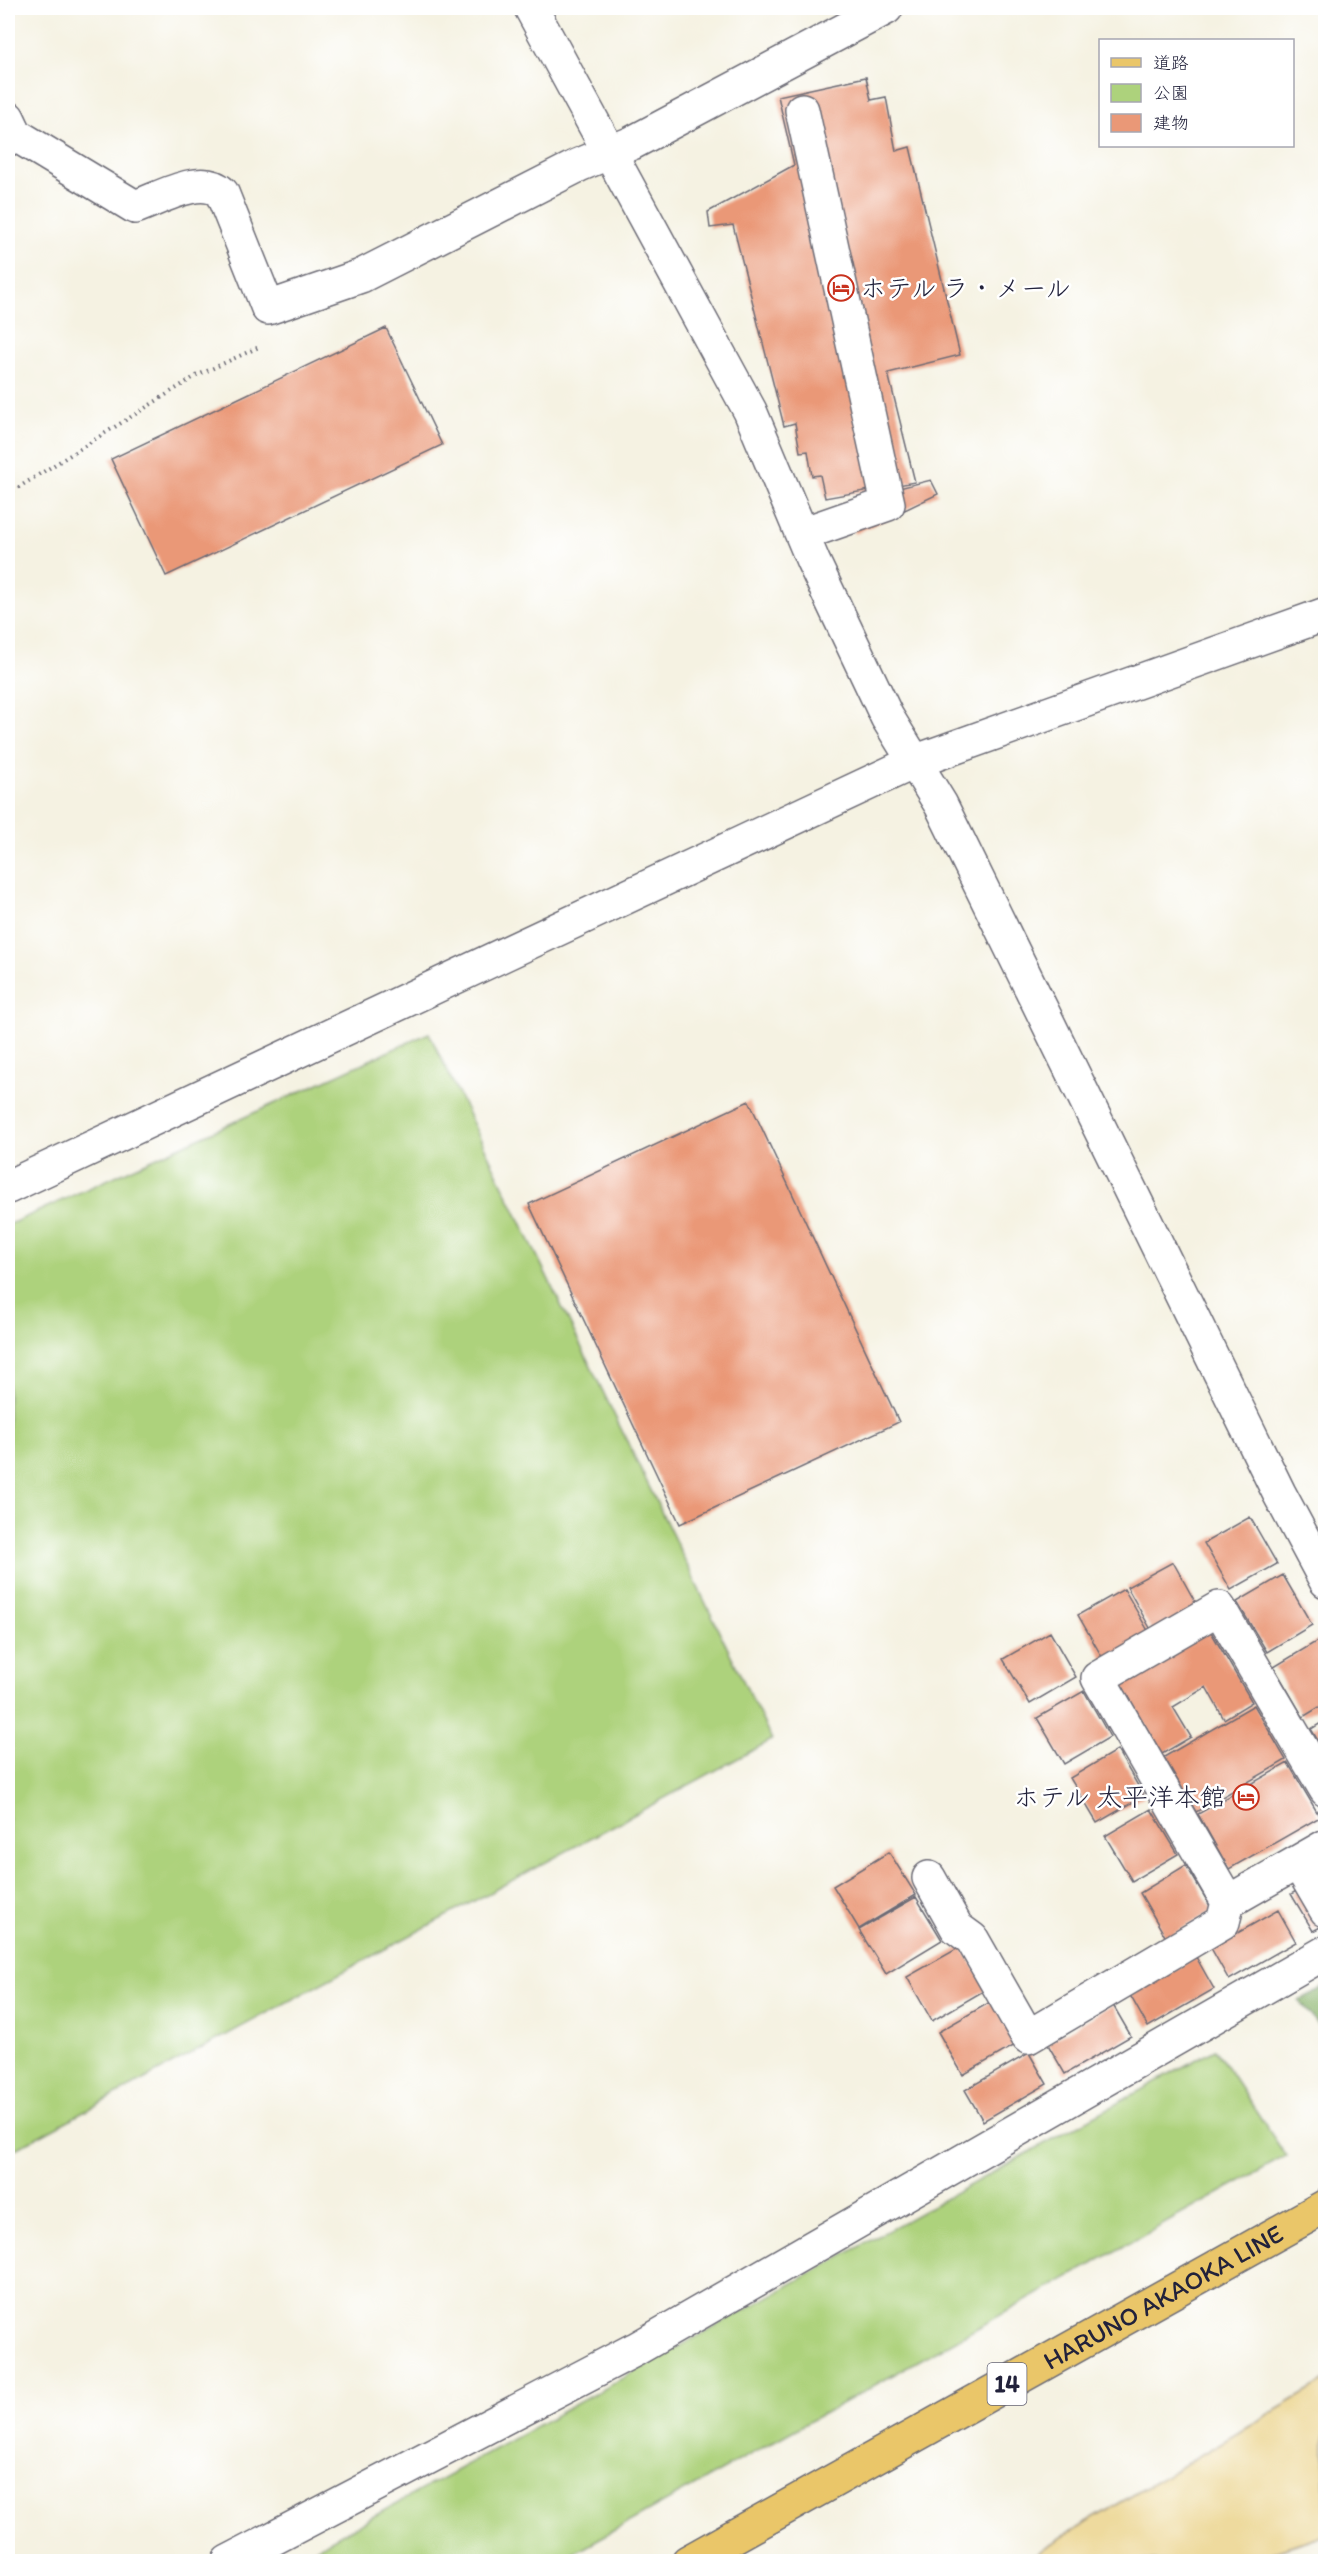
<svg xmlns="http://www.w3.org/2000/svg" width="1333" height="2569" font-family="Itim,'Klee One',sans-serif">
<style>
.green{fill:#add27c;stroke:#687a5c;stroke-width:1.5}
.forest{fill:#8ab46c;stroke:#566b54;stroke-width:1.5}
.sand{fill:#eeda9e;stroke:#887e6c;stroke-width:1.5}
.building{fill:#ea9877}
.lines{fill:none;stroke-linecap:round;stroke-linejoin:round}
.minor-casing{stroke:#6c6b75;stroke-width:36}
.major-casing{stroke:#6c6b75;stroke-width:36}
.path{stroke:#6c6b75;stroke-width:4;stroke-dasharray:1.5 4.5;stroke-linecap:butt}
.minor{stroke:#fff;stroke-width:33}
.major{stroke:#eac669;stroke-width:33}
.labels{text-anchor:middle;stroke-width:5;stroke-linejoin:round;paint-order:stroke}
.shield{fill:#fff;stroke:#646476;stroke-width:1.5}
.shield-label{font-size:24px;font-weight:bold;fill:#22223b}
.poi-label{font-size:26px;fill:#22223b;stroke:#fff;text-anchor:start}
.street-label{font-size:26px;fill:#22223b;stroke:#fff}
</style>
<rect width="100%" height="100%" fill="#fff"/>
<filter id="ink" filterUnits="userSpaceOnUse"><feTurbulence type="fractalNoise" baseFrequency=".0167" numOctaves="2"/><feDisplacementMap in="SourceGraphic" scale="12" xChannelSelector="R" yChannelSelector="G"/><feConvolveMatrix kernelMatrix="1 2 1 2 8 2 1 2 1" color-interpolation-filters="sRGB"/></filter>
<filter id="wash" filterUnits="userSpaceOnUse"><feTurbulence type="fractalNoise" baseFrequency=".008" numOctaves="4" result="noise"/><feDisplacementMap in="SourceGraphic" scale="24" xChannelSelector="R" yChannelSelector="G"/><feGaussianBlur stdDeviation="1.35" result="paint"/><feColorMatrix in="noise" values="0 0 0 0 0 0 0 0 0 0 0 0 0 0 0 0 0 1.4 0 .05"/><feComposite in="paint" operator="in"/></filter>
<g filter="url(#wash)">
<rect width="100%" height="100%" fill="#f5f2e2"/>
<path class="green" d="M429,1033L772,1740L8,2153V1225Z
M1215,2049L1286,2156L559,2561H293Z"/>
<path class="forest" d="M1325,1986V2033L1299,2001Z"/>
<path class="sand" d="M1325,2381V2534L1246,2561H1027L1047,2546Z"/>
<g id="blocks">
<path class="building" d="M866,77L871,100L886,97L896,151L910,147L960,355L888,373L915,482L825,498L820,475L812,476L808,451L800,452L795,423L784,426L733,225L710,228L708,212L794,165L778,96Z
M386,328L442,445L166,576L111,459Z
M931,480L938,494L855,534L847,501Z
M749,1101L899,1422L680,1524L529,1204Z
M1250,1517L1277,1564L1231,1590L1204,1543Z
M1173,1562L1199,1609L1154,1635L1127,1587Z
M1283,1575L1312,1625L1267,1652L1237,1602Z
M1124,1589L1151,1636L1105,1662L1078,1615Z
M1207,1625L1252,1702L1224,1719L1206,1687L1173,1707L1191,1737L1162,1754L1117,1677Z
M1050,1632L1076,1677L1030,1704L1003,1659Z
M1319,1640L1326,1652V1703L1303,1717L1274,1667Z
M1084,1691L1110,1737L1064,1764L1037,1718Z
M1254,1705L1286,1760L1196,1812L1164,1757Z
M1326,1720V1754L1311,1729Z
M1117,1750L1144,1796L1097,1823L1070,1778Z
M1288,1763L1320,1817L1229,1869L1198,1814Z
M1151,1809L1178,1854L1132,1881L1105,1836Z
M889,1852L916,1895L859,1929L833,1886Z
M1186,1865L1213,1911L1166,1938L1140,1893Z
M1326,1874V1924L1313,1931L1291,1894Z
M916,1897L942,1940L886,1974L859,1930Z
M1278,1910L1296,1942L1229,1980L1211,1948Z
M962,1946L987,1989L932,2021L907,1977Z
M1196,1957L1214,1989L1148,2027L1130,1995Z
M992,2001L1017,2044L963,2075L938,2032Z
M1113,2005L1131,2036L1065,2074L1047,2043Z
M1029,2053L1047,2084L983,2121L965,2090Z"/>
</g>
</g>
<g filter="url(#ink)">
<use href="#blocks" fill-opacity="0" stroke="#6c6b75" stroke-width="1.5"/>
<g class="lines">
<g class="minor-casing">
<path id="minor" d="M531,8L750,411L813,561L887,717L941,805L1279,1493L1326,1581
M8,118L16,135L135,207C159,199 201,173 222,193L268,308L361,276L579,165L632,143L886,8
M802,534L888,504L802,110
M8,1187L914,762L1326,614
M1298,1862L1326,1846
M929,1878L957,1928L972,1939L1028,2037L1223,1922L1228,1902L1298,1862L1326,1910
M1228,1902L1098,1678L1219,1608L1326,1790
M228,2562L636,2349L1326,1952"/>
</g>
<g class="major-casing">
<g id="major">
<path id="s1" d="M688,2562L1326,2206"/>
</g>
</g>
<path class="path" d="M8,494L196,376L259,347"/>
<use href="#minor" class="minor"/>
<use href="#major" class="major"/>
</g>
</g>
<defs>
<g id="hotel-ring" transform="scale(1.35)"><circle r="9.5" fill="#fff" stroke="#c8321e" stroke-width="1.5"/><path d="M-6-4.5h1.5V1H6V5H4.5V3h-9V5H-6ZM-4 0a1.8 1.8 0 1 1 3.6 0ZM.5 0V-2.5h3Q6-2.5 6 0Z" fill="#c8321e"/></g>
</defs>
<g fill-rule="evenodd">
<use href="#hotel-ring" x="841" y="288"/>
<use href="#hotel-ring" x="1246" y="1797"/>
</g>
<g class="labels">
<rect class="shield" x="987.5" y="2363" width="39" height="42" rx="4.5"/>
<g class="shield-label">
<text x="1007" y="2392">14</text>
</g>
<g class="poi-label">
<text x="860" y="297">ホテル ラ・メール</text>
<text x="1226" y="1806" text-anchor="end">ホテル 太平洋本館</text>
</g>
<g class="street-label">
<text dy="9" stroke="none"><textPath href="#s1" startOffset="544">HARUNO AKAOKA LINE</textPath></text>
</g>
</g>
<rect width="1333" height="2569" fill="none" stroke="#fff" stroke-width="30"/>
<rect x="1099" y="39" width="195" height="108" fill="#ffffff" stroke="#a7a7b1" stroke-width="1.5"/>
<rect x="1111" y="58" width="30" height="9" fill="#eac669" stroke="#a7a7b1" stroke-width="1.5"/>
<text x="1153" y="69" font-size="18" fill="#22223b">道路</text>
<rect x="1111" y="84" width="30" height="18" fill="#add27c" stroke="#a7a7b1" stroke-width="1.5"/>
<text x="1153" y="99" font-size="18" fill="#22223b">公園</text>
<rect x="1111" y="114" width="30" height="18" fill="#ea9877" stroke="#a7a7b1" stroke-width="1.5"/>
<text x="1153" y="129" font-size="18" fill="#22223b">建物</text>
</svg>
